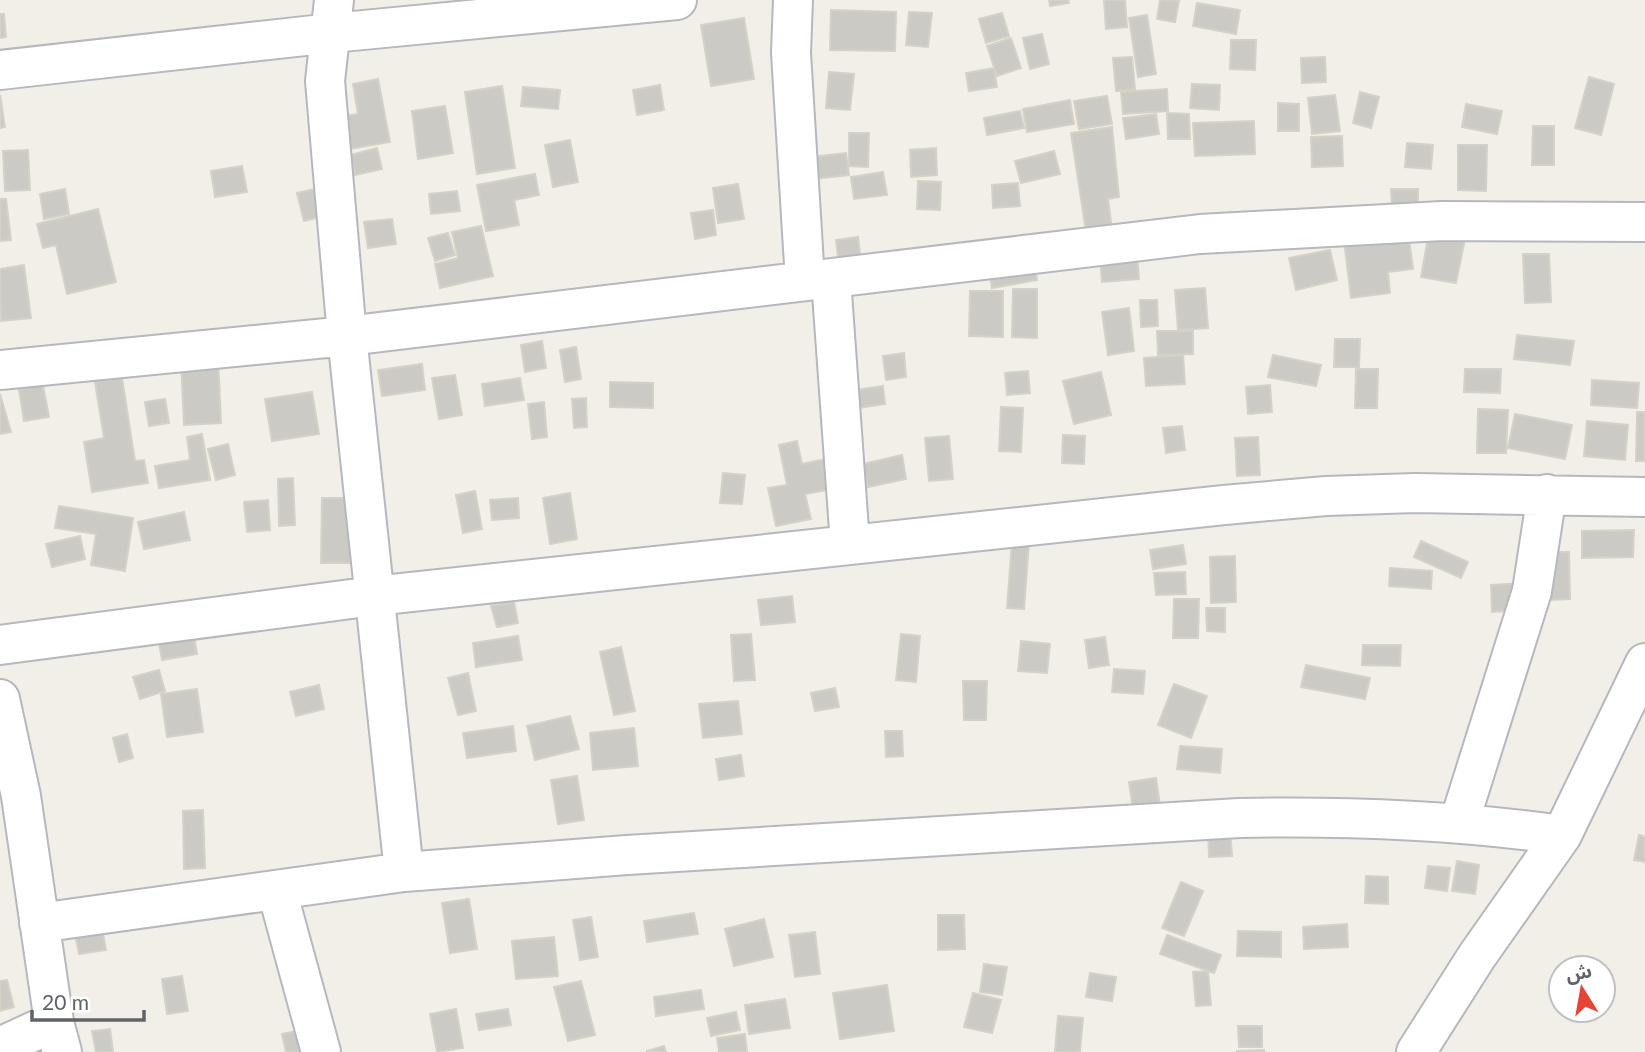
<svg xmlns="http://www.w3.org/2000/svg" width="1645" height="1052" font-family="Lato,'Noto Sans Arabic',sans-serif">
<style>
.building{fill:#cccac5;stroke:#d6d1c6;stroke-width:2}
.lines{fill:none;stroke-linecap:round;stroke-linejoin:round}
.minor-casing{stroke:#b5b8bc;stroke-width:42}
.minor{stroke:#fff;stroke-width:38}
</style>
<rect width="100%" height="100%" fill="#f1efe8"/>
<path class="building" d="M1049,0H1068L1069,3L1050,6Z
M1104,0H1125L1127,27L1106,29Z
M1160,0L1179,1L1175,22L1157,19Z
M1197,3L1240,10L1236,34L1193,26Z
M831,10L896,12L895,51L830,50Z
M909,12L932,13L928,47L906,45Z
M1002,13L1009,36L986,43L979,19Z
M0,14H4L6,37L0,38Z
M1147,15L1156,74L1138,77L1129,18Z
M744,18L754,79L711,86L701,25Z
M1042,34L1049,64L1030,69L1023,38Z
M1011,38L1021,68L997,76L987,46Z
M1231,40H1256L1255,70L1230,69Z
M1132,57L1135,89L1116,91L1113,58Z
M1325,57L1326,82L1302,83L1301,58Z
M994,68L997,87L969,91L966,73Z
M829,72L854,74L850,110L826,108Z
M1589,77L1614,84L1601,135L1575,128Z
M378,79L390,142L349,149L344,116L358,114L353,84Z
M1192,84L1220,85L1219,110L1190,108Z
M660,85L664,110L637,115L633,90Z
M502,86L515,168L477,174L465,92Z
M523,87L560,90L558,109L521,106Z
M1167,89L1168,111L1123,114L1121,92Z
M1360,92L1379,97L1371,128L1353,123Z
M0,95L5,127L0,128Z
M1335,95L1340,131L1312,134L1308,98Z
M1107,96L1112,124L1079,129L1074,101Z
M1070,100L1074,124L1027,132L1023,109Z
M1278,103L1299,104V131H1278Z
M1466,104L1502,111L1497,134L1462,127Z
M445,106L453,153L418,159L412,111Z
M1020,111L1024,128L987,135L984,118Z
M1167,113L1189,114L1190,139H1168Z
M1156,114L1159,134L1126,139L1123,118Z
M1254,121L1255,154L1195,156L1193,123Z
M1533,126H1554V165H1532Z
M1112,127L1119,197L1108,199L1112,229L1086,232L1071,133Z
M849,133H869L868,167L849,166Z
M1342,136L1343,166L1312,167L1311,137Z
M570,140L578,182L553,187L545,145Z
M1407,143L1433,145L1431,169L1405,167Z
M1458,145H1487L1486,191L1458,190Z
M377,148L382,169L355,175L351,155Z
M936,148L937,175L911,177L910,150Z
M28,150L30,190L5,191L3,151Z
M1054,151L1060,174L1021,183L1015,161Z
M846,153L849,175L814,179L812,157Z
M242,166L247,192L215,197L211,171Z
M883,172L887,195L854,199L851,177Z
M535,174L539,195L514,200L519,225L486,231L477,185Z
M918,181L941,182L940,210L917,209Z
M1018,183L1020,206L993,208L992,185Z
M738,184L744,219L718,223L713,188Z
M333,185L340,212L304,221L297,193Z
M65,189L69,214L44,219L40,194Z
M1391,189H1418V207L1392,208Z
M457,191L460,211L431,214L429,194Z
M0,199H6L11,240L0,241Z
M98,209L116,282L67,294L56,245L43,248L37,224Z
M713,210L716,235L695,239L691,213Z
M392,219L396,244L368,248L364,222Z
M481,226L493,276L440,288L435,264L458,258L452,232Z
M1408,231L1413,269L1388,272L1390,293L1351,298L1344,240Z
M1429,232L1465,239L1456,283L1421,277Z
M448,233L455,255L435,261L428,238Z
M858,237L861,262L839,265L836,240Z
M1330,250L1337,280L1296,290L1289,258Z
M1523,254H1549L1551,302L1525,303Z
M1033,255L1037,280L992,288L988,261Z
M1137,255L1139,279L1102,282L1100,259Z
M24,265L31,318L1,321L0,269Z
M1205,288L1208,328L1178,330L1175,290Z
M1013,289H1037V338L1012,337Z
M970,291H1003V337L969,336Z
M1140,300H1157L1158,326L1141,327Z
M1129,308L1134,351L1108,355L1102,312Z
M1157,331H1193V354L1158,355Z
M1517,335L1574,341L1570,365L1514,359Z
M1335,339H1360L1359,367H1334Z
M542,341L546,368L525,372L521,345Z
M576,347L581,379L565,382L560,350Z
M904,353L906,377L886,380L883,356Z
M1183,355L1185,384L1146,386L1144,358Z
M1273,355L1321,365L1316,386L1268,377Z
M218,358L221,423L184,425L181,360Z
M422,364L425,390L382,396L378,370Z
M1356,369H1378L1377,408H1355Z
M1465,369H1501L1500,393L1464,392Z
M1028,371L1030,393L1007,395L1005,373Z
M1101,372L1111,415L1074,424L1063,381Z
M455,375L462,415L439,419L432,378Z
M122,378L135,461L144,460L148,483L92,492L84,442L104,438L95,382Z
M520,378L524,400L485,406L482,384Z
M1592,380L1639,383L1637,408L1591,405Z
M610,382L653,383V408L610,407Z
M43,385L49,417L24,421L19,389Z
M1270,385L1272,412L1248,414L1246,387Z
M883,386L885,404L858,408L855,390Z
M312,392L319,434L272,441L265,399Z
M0,394L11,432L0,434Z
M586,398L587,427L574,428L572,399Z
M165,399L169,423L149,426L145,402Z
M544,402L547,437L532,439L528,404Z
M1001,407L1023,408L1021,452L999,451Z
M1478,409L1508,410L1506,453H1477Z
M1637,412H1645V461H1636Z
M1515,414L1572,425L1565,459L1508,448Z
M1587,421L1628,425L1625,460L1584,456Z
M1182,426L1185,450L1166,453L1163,428Z
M202,434L210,480L159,488L155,466L190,460L187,437Z
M1063,435L1085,436L1084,464L1062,463Z
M949,436L953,479L929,481L925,438Z
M1258,437L1260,475L1237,476L1235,438Z
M797,441L802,464L826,459L833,489L805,494L811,519L776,526L768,488L787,485L779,445Z
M228,444L235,475L216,480L208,449Z
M902,455L906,479L868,487L863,464Z
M723,473L745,475L742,504L720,503Z
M293,478L295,525L279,526L278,479Z
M475,491L482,529L463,533L456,495Z
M570,493L577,539L550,544L543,498Z
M322,498H352L350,563H321Z
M518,498L519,518L492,520L490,500Z
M268,500L270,530L247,532L244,502Z
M59,506L133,518L125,571L91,565L96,534L55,528Z
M184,512L190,540L144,549L138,522Z
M1634,530L1633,557L1582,558V531Z
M80,536L85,559L52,567L46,544Z
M1012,541L1029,542L1024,609L1007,608Z
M1421,541L1468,562L1461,578L1414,557Z
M1183,545L1186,564L1153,569L1150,550Z
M1548,552H1569L1570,599L1549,600Z
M1235,556L1236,602L1211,603L1210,557Z
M1390,568L1432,571L1431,589L1389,586Z
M1185,572L1186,594L1156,595L1154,573Z
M1525,583L1527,610L1492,612L1491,585Z
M792,596L795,622L761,625L758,600Z
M1174,599H1199L1198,638H1173Z
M514,602L518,623L497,627L491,606Z
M1206,608H1225V632L1207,631Z
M192,626L197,654L162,660L157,632Z
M751,634L755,680L734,681L731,635Z
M901,634L920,636L916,682L896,680Z
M518,636L522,660L476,667L473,643Z
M1105,637L1109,665L1089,668L1085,640Z
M1021,641L1050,644L1047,673L1018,671Z
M1363,645H1401L1400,666L1362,665Z
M621,647L635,711L614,715L600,652Z
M1306,665L1370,678L1365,699L1301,687Z
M1114,669L1145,671L1143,694L1112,692Z
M159,670L165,691L140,699L133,677Z
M468,673L476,711L458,715L448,678Z
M963,681H987L986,720H964Z
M1174,684L1207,696L1191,738L1158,725Z
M319,685L324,709L296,716L290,692Z
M835,688L839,707L815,711L811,693Z
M197,689L203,732L167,737L161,694Z
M738,701L742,734L703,738L699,704Z
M570,716L579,749L535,760L527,726Z
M513,726L516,751L467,758L463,733Z
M634,728L638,766L593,770L590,733Z
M885,731H902L903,756L886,757Z
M127,734L133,758L119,762L113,738Z
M1180,746L1222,749L1220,773L1177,769Z
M741,755L744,776L719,780L716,759Z
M577,776L584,820L558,824L551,780Z
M1156,778L1160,806L1133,810L1129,782Z
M203,810L205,868L184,869L183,811Z
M1230,828L1232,856L1209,857L1208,829Z
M1639,835L1645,837V862L1634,860Z
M1457,861L1479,865L1475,894L1452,891Z
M1428,866L1450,868L1447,891L1425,888Z
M1366,876L1388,877V904L1365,903Z
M1181,882L1203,891L1184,936L1162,928Z
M469,899L477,949L450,953L442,903Z
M694,913L698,934L647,942L644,921Z
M938,915H964L965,949L938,950Z
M591,917L598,957L580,960L573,920Z
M764,919L773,957L734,966L725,929Z
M101,923L106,950L79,954L74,928Z
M1347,924L1348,947L1304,949L1303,927Z
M1238,931L1281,932V957L1237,956Z
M815,932L820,974L795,977L789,935Z
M1167,935L1221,955L1214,973L1160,954Z
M554,937L558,976L516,979L512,941Z
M984,964L1007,967L1002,995L980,992Z
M1208,971L1211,1005L1196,1006L1193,972Z
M1090,973L1116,977L1112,1001L1086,997Z
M182,976L188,1011L167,1014L162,979Z
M7,980L14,1007L0,1011V981Z
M581,981L595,1035L568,1041L554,987Z
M887,985L894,1031L840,1039L833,993Z
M701,990L704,1009L656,1016L654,997Z
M973,993L1001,1000L992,1033L964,1027Z
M785,999L790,1028L749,1034L745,1005Z
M456,1009L463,1048L437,1052L430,1014Z
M508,1009L511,1025L479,1030L476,1014Z
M736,1012L740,1030L711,1036L707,1018Z
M1058,1016L1083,1018L1080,1052H1055Z
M1238,1026H1262V1047H1239Z
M110,1029L113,1052H96L92,1031Z
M302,1030L307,1052H286L282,1034Z
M745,1034L747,1052H719L717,1038Z
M664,1046L666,1052H647V1051Z
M1264,1050V1052H1237V1051Z"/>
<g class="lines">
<g class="minor-casing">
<path id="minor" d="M334,0L325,81L347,336L404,872
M793,0L791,53L805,281
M0,70L332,33L677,0
M831,279L850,544
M0,370L347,336L1200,234L1442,221L1645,222
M0,645L374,596L1224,505L1326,496L1415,493L1645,497
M0,699L21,796L54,1022L62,1052
M1459,823L1532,591L1547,494
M277,891L321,1052
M39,923L404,872L627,855L1239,818C1347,816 1455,820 1562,835
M0,1047L54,1022
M1416,1052L1477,956L1562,835L1645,663"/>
</g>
<use href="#minor" class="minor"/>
</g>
<g transform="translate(1582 989) rotate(349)"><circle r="33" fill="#ffffff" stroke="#bfc1c3" stroke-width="2"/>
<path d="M0-5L12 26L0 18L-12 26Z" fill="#ea4335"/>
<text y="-10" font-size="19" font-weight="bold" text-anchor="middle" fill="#5f6368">ش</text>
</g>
<path d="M32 1010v10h112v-10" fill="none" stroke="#5f6368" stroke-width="3.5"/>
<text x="42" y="1010" font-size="21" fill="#5f6368" stroke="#ffffff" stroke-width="5" paint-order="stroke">20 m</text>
</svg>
